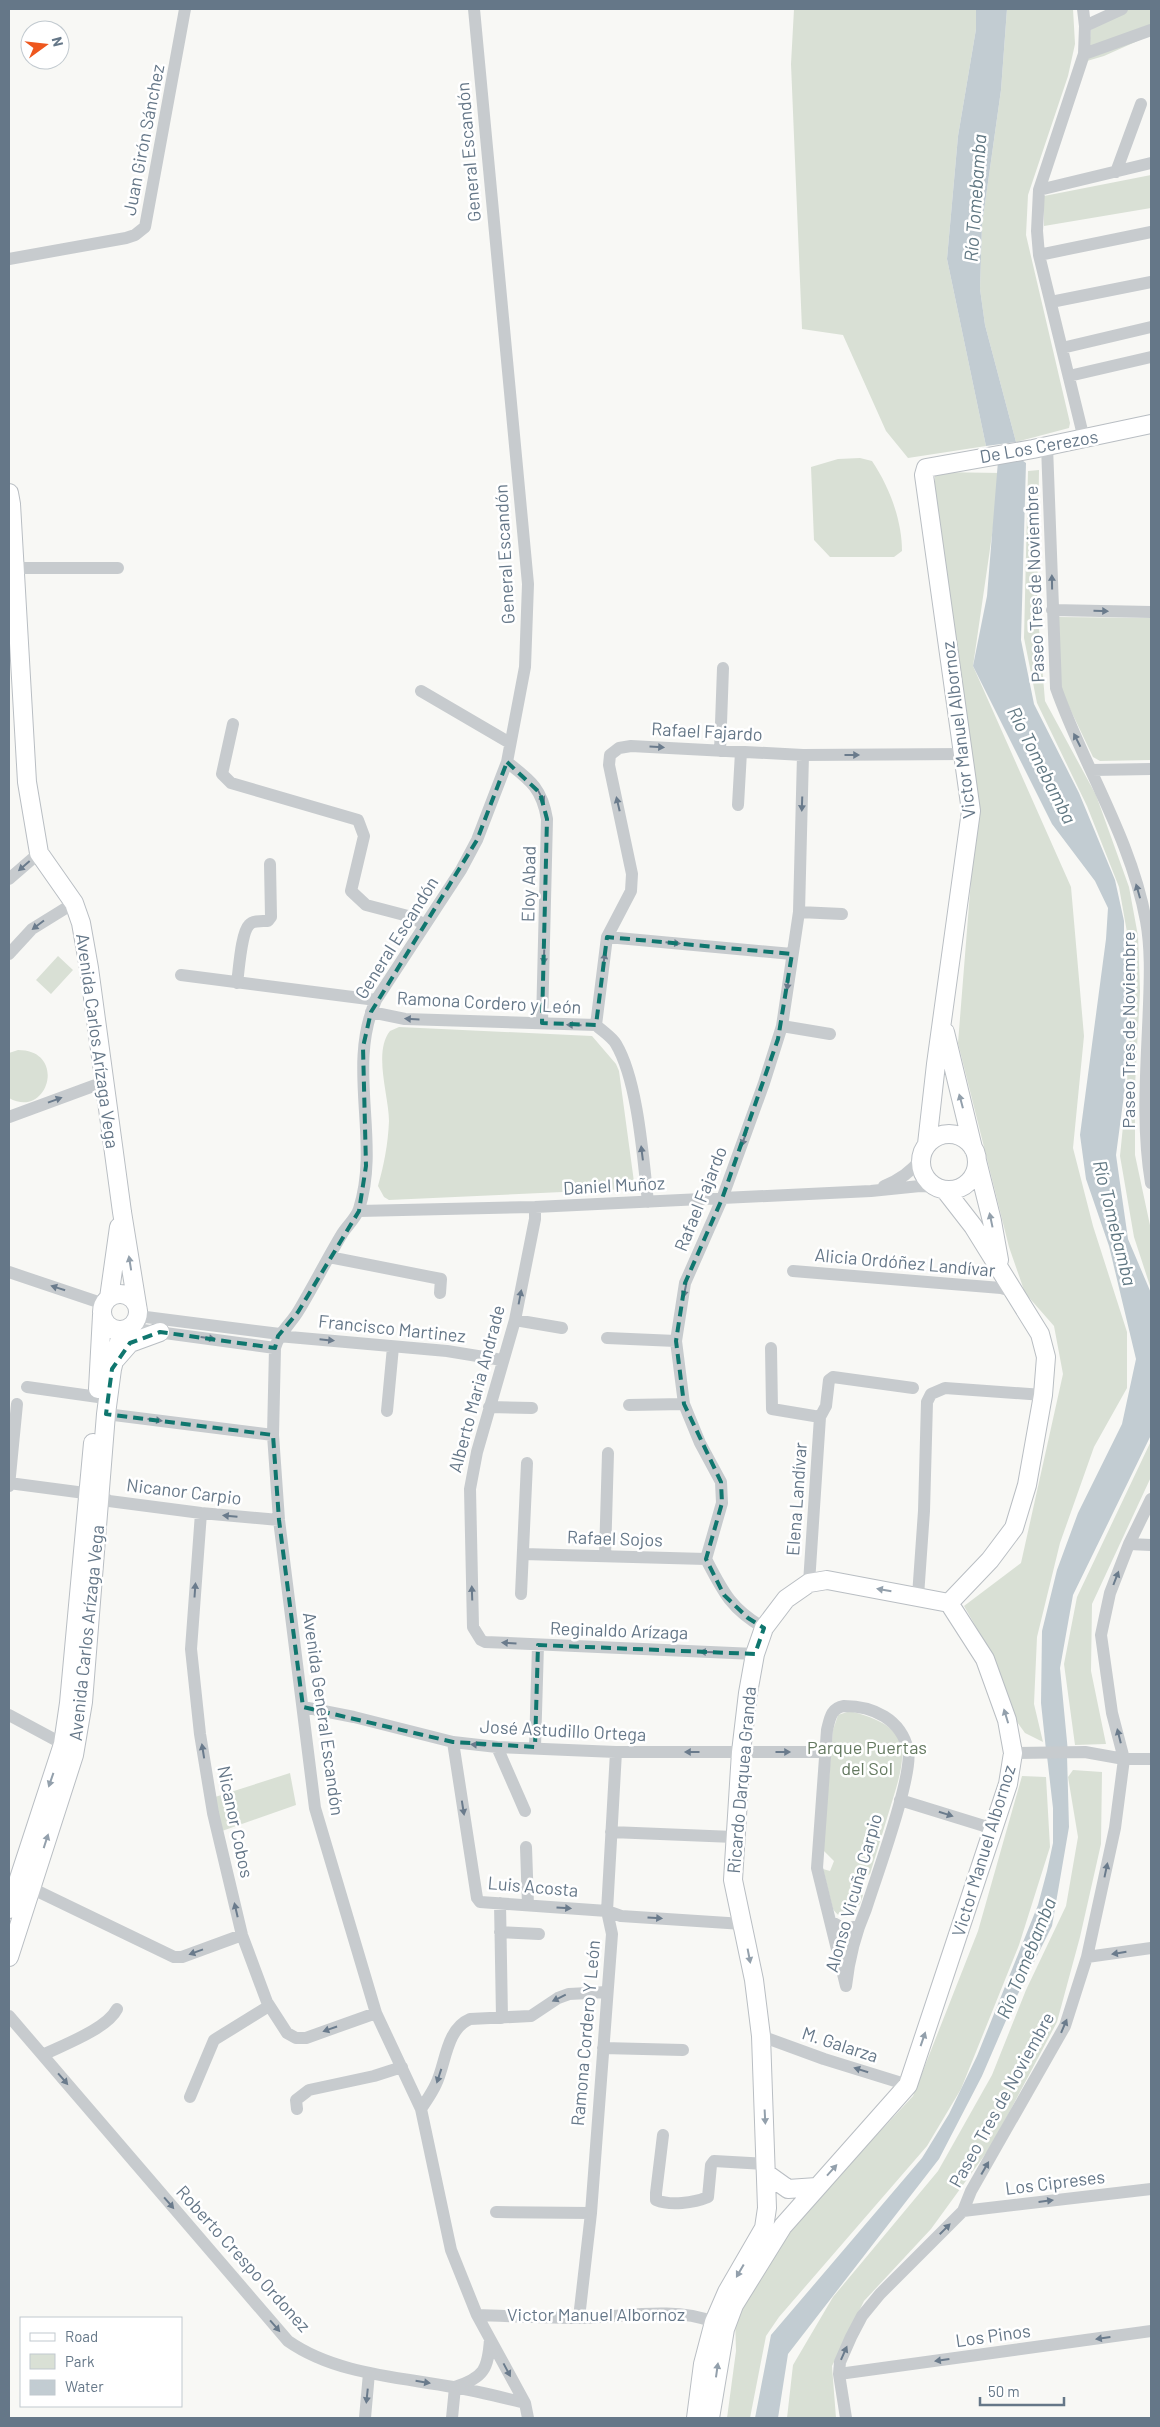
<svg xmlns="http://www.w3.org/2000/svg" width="1160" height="2427" font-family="Barlow,sans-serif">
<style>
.green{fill:#d9e0d5}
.water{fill:#c2ccd2}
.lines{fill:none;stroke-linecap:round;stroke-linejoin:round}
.secondary-casing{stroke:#b9bec3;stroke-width:20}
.street{stroke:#c7cbce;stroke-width:12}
.secondary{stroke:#fff;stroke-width:18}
.oneway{fill:#6a7b8c}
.oneway2{fill:#93a0ac}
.marked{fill:none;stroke:#0f766e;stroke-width:4;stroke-dasharray:10 6;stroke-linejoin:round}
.labels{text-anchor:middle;stroke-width:5;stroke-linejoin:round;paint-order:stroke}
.street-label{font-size:18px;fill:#657788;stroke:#fff}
.park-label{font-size:18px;fill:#647960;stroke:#fff}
.water-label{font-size:19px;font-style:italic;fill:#617883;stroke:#fff}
</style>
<rect width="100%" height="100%" fill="#f8f8f5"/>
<path class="green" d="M794,9H976V29L958,136L947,259L986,446L908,458L886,431L843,335L802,329L791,64Z
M1007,9H1073L1075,44L1068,76L1028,195L1026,235L1070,423L1069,428L1016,442L985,325L980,289L982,225L1001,90Z
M1124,9H1151V35L1104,56L1087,61L1092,23Z
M1151,175V208L1044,226V196Z
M860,458L872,461C889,486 902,520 902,551L894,557H830L814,540L811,467L838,459Z
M1039,470L1037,604L1045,701L1096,795L1129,887L1138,936L1140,991L1135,1086V1155L1151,1230V1289L1134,1237L1120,1156L1127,1086L1130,993L1128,938L1119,887L1087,806L1037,703L1024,638L1028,471Z
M935,472L1001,473L973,666L1071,887L1084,1036L1073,1148L1093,1226L1127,1332V1388L1094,1447L1060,1543L1037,1637L1034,1704L1043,1742L1025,1733L1012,1715L987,1646L964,1606L1021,1563L1063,1374L1054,1326L1025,1293L1009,1247L958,1043L976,817L967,721L941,560L935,501Z
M1058,617L1151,618V760L1100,761L1093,757L1061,690Z
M58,956L73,970L51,994L36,980Z
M399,1027L592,1036L616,1064L619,1071L634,1182L628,1189L389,1200L384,1197L378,1186C384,1165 388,1144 389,1121C389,1096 373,1052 390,1031Z
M18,1050C68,1050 48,1120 9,1098V1053Z
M1151,1441V1477L1092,1604L1091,1671L1106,1744L1075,1745L1064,1664L1077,1597Z
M850,1711C913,1727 908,1751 891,1805C884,1828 877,1851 870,1874L858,1880L855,1892L863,1895C859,1910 847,1929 833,1909L823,1869L830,1871L834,1861L823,1850L833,1730L838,1715Z
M1073,1770L1102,1772L1101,1844L1080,1937L1057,2022L992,2145L931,2229L864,2301L832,2366L836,2418H787L793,2365L833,2297L938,2171L992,2075L1026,1990L1066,1906L1078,1837L1068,1777Z
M290,1773L296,1805L222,1831L215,1797Z
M1022,1776L1046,1777L1050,1847L1019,1945L961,2089L927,2146L779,2317L766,2336L750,2418H727L736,2351L735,2317L801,2216L913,2096L978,1931Z"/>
<path class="water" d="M976,9H1007L1001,90L982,225L980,289L985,325L1016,442L986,446L947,259L958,136L976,29Z
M1019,458L1026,463L1021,640L1034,704L1079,793L1115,880L1124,921V970L1127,1016L1125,1087L1116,1155L1128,1239L1151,1293V1435L1073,1595L1060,1668L1068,1752L1046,1750L1041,1703L1042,1631L1057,1570L1078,1513L1122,1424L1136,1359L1109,1246L1086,1179L1080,1135L1106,939L1108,908L1095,881L1052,824L973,666L987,596L998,461Z
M1067,1755L1069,1827L1052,1926L1014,2002L982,2076L939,2159L788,2354L778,2418H755L771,2335L922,2158L949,2114L977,2056L1038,1905L1047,1871L1053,1843V1808L1047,1756Z"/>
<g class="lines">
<g class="secondary-casing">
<path id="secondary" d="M9,493L11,504L27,782L39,853L74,903L81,923L89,968L122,1212L138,1311
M945,1032L973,1148
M921 1162a28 28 0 1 1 56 0a28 28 0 1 1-56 0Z
M927,1144L936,1064L971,811L924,475L926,468L1033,449L1151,424
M977,1161L992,1221L999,1260
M945,1190L973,1226L1040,1334L1046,1357L1043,1395L1027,1485L1014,1528L990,1560L949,1603
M102 1312a18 18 0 1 1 36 0a18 18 0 1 1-36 0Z
M109,1298L119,1227
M116,1359L130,1343L160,1332
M98,1389L102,1315
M9,1909L63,1744L69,1703L93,1443
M9,1957L74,1755L83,1702L106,1414L112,1369L122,1330
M767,2174L788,2189L817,2187
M696,2418L703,2364L714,2322L727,2292L764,2228L767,2208L761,2036L754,1980L733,1880L741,1752L748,1693L755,1654L764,1628L786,1599L809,1583L827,1580L949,1603
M710,2418L725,2329L734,2305L783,2226L908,2085L1008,1784L1013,1753L1007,1720L985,1659L949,1603"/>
</g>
<path class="street" d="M474,9L528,584L525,667L507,762L477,840L461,870L376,1000C346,1067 381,1141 359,1209C356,1218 347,1226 342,1234C327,1259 314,1285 299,1310C291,1324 279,1332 275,1348L273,1435L279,1520L315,1808L376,2013L421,2109L451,2250L477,2315L525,2403L528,2418
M1083,9L1085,26L1084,54L1039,190L1037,231L1039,255L1084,439
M1085,26L1122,9
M1084,54L1151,30
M1116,172L1141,104
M1039,190L1151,163
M1039,255L1151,232
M9,259L126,238L135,235L145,227L185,9
M1051,302L1151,282
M1062,348L1151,327
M1069,376L1151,357
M1047,446L1056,688C1083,765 1131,838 1146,921C1151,948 1150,977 1149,1004C1147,1063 1141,1124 1151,1183
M16,568H118
M1052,610L1151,612
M421,691L510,743
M233,724L222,774L231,783L358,820L364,836L351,891L366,905L408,916L424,924
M720,751L723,668
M507,762C530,780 542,788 547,819L542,1023
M1092,770L1151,769
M738,805L741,752
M9,879L39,853
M799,912L842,914
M607,937L792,954
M9,954L32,929L74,903
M181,975L376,1000
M237,983C239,970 241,933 249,925C253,920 262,921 268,921L271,917L270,864
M371,1012L405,1019L596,1025C602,1031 612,1037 616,1044C638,1081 643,1158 648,1202
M596,1025L607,937L631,891L632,874L609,765L610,755L619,748L631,746L803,755L964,754
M782,1026L830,1034
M9,1117L104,1082
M884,1186C900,1180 911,1172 921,1159
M535,1207V1219L515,1320L477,1452L470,1489L473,1627L481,1640L485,1642L755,1654
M359,1211L535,1207L871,1191L920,1186L937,1187
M329,1257L441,1279L440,1293
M793,1271L1001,1288L1015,1292
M9,1272L104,1304
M138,1316L280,1334
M515,1320L562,1328
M128,1328L275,1348
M278,1336L447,1351L502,1360
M607,1338L676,1341
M771,1348L772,1409L820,1417
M27,1387L98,1397
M629,1405L684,1404
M489,1407L532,1408
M387,1411L393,1347
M106,1414L273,1435
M9,1483L100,1495L109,1501L201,1513L279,1520
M9,1486L17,1404
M201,1513L191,1649L200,1734L213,1813L242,1935L267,2002L287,2033L296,2038H306L376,2013
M1129,1544L1151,1545
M523,1554L706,1559
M605,1556L608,1453
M809,1583L820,1417L826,1406L829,1380L833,1377L913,1388
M521,1594L527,1463
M918,1596L924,1511L927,1402L931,1394L945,1388L1043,1395
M764,1628C731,1609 723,1592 706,1559L722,1503L721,1482L700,1443L684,1404L676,1341L685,1283L722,1199L764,1083L782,1026L799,912L803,755
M844,1706C873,1706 901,1719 908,1750C914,1774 875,1880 866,1909C855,1934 849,1959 846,1986L817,1868L827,1730C830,1718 831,1708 844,1706Z
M303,1707L354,1717L453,1742L497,1747L616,1752H825
M9,1715L63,1744
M453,1742L477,1898L480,1902L607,1911L621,1916L743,1924
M497,1747L525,1811
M535,1747L538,1645
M1013,1753L1085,1752L1124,1759H1151
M900,1800L994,1829
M611,1832L734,1837
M526,1847L528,1905
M31,1888L174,1957H182L242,1935
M500,1903L502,2018
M830,1921L844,1929L859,1926
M500,1932L539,1934
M1087,1957L1151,1948
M9,2016L288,2341C335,2374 398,2377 453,2387C477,2391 501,2397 525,2403
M761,2036L824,2059L908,2085
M603,2048L683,2050
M43,2055C63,2045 107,2029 117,2009
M190,2097L214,2040L269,2006
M297,2109L296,2100L309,2090L374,2076L402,2067
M421,2109C426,2101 432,2093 436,2084C446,2063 446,2029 470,2019L531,2016L558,1998L569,1994L607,1992
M663,2135L656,2193V2200C670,2206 694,2203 708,2197L711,2165L714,2161L766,2164
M963,2211L1151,2189
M496,2212L591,2213
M477,2315C512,2316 546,2318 581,2318C624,2317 673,2306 714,2322
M579,2318L591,2213L612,1934L607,1911L616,1752
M839,2374L1151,2331
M455,2387C484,2377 488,2370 490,2339
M365,2418L369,2373
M452,2418L455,2387
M846,2418L839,2374L840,2362L851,2337L862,2316L880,2294L963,2211L971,2191L1065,2026L1087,1957L1115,1828L1124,1759L1112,1713L1101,1635L1110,1593L1129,1544L1151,1499"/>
<use href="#secondary" class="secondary"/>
</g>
<defs><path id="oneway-solid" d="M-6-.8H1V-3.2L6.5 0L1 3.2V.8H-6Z" transform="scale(1.25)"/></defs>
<g class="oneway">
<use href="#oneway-solid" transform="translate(1052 582) rotate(-91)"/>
<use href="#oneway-solid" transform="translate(1101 611) rotate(1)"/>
<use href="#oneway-solid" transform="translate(1077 740) rotate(-117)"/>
<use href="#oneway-solid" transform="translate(657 747) rotate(3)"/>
<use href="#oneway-solid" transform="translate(852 755)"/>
<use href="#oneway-solid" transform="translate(541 796) rotate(62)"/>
<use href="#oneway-solid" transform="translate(618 804) rotate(-103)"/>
<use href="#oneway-solid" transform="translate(802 804) rotate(92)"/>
<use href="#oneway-solid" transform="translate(24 866) rotate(139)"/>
<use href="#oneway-solid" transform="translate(1138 891) rotate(-106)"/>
<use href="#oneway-solid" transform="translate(38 925) rotate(143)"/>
<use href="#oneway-solid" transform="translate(673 943) rotate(5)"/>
<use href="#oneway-solid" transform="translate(544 957) rotate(92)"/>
<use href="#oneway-solid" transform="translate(604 960) rotate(-81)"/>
<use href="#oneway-solid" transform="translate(788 983) rotate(99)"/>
<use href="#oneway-solid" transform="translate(412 1019) rotate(-177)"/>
<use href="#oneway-solid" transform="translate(574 1025) rotate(-178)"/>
<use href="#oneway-solid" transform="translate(55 1100) rotate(-20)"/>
<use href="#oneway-solid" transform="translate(744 1139) rotate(110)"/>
<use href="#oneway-solid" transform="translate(642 1153) rotate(-97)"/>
<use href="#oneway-solid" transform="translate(58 1288) rotate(-162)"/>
<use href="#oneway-solid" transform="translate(685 1290) rotate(102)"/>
<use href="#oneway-solid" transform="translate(520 1297) rotate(-79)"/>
<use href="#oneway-solid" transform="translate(208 1338) rotate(8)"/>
<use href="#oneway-solid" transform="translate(327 1340) rotate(6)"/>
<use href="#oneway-solid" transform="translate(155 1420) rotate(7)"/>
<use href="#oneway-solid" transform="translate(230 1516) rotate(-175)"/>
<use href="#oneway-solid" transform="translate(1116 1578) rotate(-69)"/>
<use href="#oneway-solid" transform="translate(195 1590) rotate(-86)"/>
<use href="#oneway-solid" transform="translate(472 1593) rotate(-92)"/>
<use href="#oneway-solid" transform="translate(509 1643) rotate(-176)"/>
<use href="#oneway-solid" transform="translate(707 1652) rotate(-178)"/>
<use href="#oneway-solid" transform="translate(1119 1736) rotate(-104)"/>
<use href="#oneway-solid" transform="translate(478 1745) rotate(-174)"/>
<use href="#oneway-solid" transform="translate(203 1751) rotate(-99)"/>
<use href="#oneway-solid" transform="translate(692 1752) rotate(180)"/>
<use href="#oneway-solid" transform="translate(783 1752)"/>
<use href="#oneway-solid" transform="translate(463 1808) rotate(81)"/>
<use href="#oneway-solid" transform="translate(946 1814) rotate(18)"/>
<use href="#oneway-solid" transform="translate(1106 1870) rotate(-78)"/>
<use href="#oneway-solid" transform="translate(564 1908) rotate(4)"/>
<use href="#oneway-solid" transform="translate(236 1910) rotate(-103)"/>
<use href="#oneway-solid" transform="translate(655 1918) rotate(4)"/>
<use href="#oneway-solid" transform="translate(196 1952) rotate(160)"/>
<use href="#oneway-solid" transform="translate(1119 1953) rotate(171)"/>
<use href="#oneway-solid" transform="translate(559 1998) rotate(154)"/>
<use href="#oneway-solid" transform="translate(1064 2026) rotate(-67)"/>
<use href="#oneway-solid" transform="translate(330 2029) rotate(161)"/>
<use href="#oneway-solid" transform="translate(861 2070) rotate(-163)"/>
<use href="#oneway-solid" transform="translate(439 2076) rotate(108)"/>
<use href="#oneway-solid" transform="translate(63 2079) rotate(49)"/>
<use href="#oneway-solid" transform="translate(985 2168) rotate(-60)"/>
<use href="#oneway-solid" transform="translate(1046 2201) rotate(-7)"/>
<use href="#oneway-solid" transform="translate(169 2203) rotate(49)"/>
<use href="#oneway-solid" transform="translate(945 2229) rotate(-45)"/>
<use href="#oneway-solid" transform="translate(275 2326) rotate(49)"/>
<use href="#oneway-solid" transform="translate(1103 2338) rotate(172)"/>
<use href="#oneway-solid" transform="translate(844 2353) rotate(-66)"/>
<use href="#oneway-solid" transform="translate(942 2360) rotate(172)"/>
<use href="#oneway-solid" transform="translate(507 2370) rotate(62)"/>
<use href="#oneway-solid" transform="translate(423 2382) rotate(9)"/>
<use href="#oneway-solid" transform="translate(367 2396) rotate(96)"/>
</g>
<g class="oneway2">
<use href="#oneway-solid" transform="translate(961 1101) rotate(-105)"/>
<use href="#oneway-solid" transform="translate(991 1220) rotate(-102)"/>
<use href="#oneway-solid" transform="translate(130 1263) rotate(-99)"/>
<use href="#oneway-solid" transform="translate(884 1590) rotate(-170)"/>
<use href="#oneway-solid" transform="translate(1006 1716) rotate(-107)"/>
<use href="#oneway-solid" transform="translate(51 1780) rotate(109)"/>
<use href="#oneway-solid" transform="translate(46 1841) rotate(-72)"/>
<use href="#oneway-solid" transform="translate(749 1956) rotate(79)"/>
<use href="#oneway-solid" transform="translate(923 2039) rotate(-71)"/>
<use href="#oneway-solid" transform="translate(765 2117) rotate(87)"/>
<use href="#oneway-solid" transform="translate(832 2170) rotate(-48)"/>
<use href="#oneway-solid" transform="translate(740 2271) rotate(120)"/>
<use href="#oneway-solid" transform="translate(717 2370) rotate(-82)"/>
</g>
<path class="marked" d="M507,762L540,793L547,819L542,1023L596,1025L607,937L792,954L778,1039L722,1199L685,1283L676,1341L684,1404L721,1482L722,1503L706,1559L724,1595L748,1618L764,1628L755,1654L538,1645L535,1747L453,1742L303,1707L279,1520L273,1435L106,1414L112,1369L130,1343L160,1332L275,1348L278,1336L298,1312L359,1211L366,1166L363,1047L371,1012L477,840Z"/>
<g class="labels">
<g class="street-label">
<text transform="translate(144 140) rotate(-79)" y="6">Juan Girón Sánchez</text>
<text transform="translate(469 152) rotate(-95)" y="6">General Escandón</text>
<text transform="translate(1039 447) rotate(-10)" y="6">De Los Cerezos</text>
<text transform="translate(505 554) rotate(-93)" y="6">General Escandón</text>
<text transform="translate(1035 584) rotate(-92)" y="6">Paseo Tres de Noviembre</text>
<text transform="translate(959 730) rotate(-97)" y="6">Victor Manuel Albornoz</text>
<text transform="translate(707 732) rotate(3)" y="6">Rafael Fajardo</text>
<text transform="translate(529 884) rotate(-89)" y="6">Eloy Abad</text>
<text transform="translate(397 938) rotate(-58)" y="6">General Escandón</text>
<text transform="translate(489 1003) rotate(3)" y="6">Ramona Cordero y León</text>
<text transform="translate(1129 1030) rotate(-90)" y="6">Paseo Tres de Noviembre</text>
<text transform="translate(97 1041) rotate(82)" y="6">Avenida Carlos Arízaga Vega</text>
<text transform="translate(614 1186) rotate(-3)" y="6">Daniel Muñoz</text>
<text transform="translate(701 1199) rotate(-68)" y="6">Rafael Fajardo</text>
<text transform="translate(905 1263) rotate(5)" y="6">Alicia Ordóñez Landívar</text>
<text transform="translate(392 1329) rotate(6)" y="6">Francisco Martinez</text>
<text transform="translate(477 1389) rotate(-75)" y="6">Alberto Maria Andrade</text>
<text transform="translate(184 1492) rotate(7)" y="6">Nicanor Carpio</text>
<text transform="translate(797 1499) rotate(-86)" y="6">Elena Landívar</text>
<text transform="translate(615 1539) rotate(2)" y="6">Rafael Sojos</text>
<text transform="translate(619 1631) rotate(2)" y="6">Reginaldo Arízaga</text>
<text transform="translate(87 1633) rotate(-84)" y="6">Avenida Carlos Arízaga Vega</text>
<text transform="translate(323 1714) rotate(82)" y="6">Avenida General Escandón</text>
<text transform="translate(563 1731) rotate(3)" y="6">José Astudillo Ortega</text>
<text transform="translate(742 1780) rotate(-85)" y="6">Ricardo Darquea Granda</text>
<text transform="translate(235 1822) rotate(78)" y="6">Nicanor Cobos</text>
<text transform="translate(984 1851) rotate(-73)" y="6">Victor Manuel Albornoz</text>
<text transform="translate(533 1887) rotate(5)" y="6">Luis Acosta</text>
<text transform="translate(854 1893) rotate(-74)" y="6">Alonso Vicuña Carpio</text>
<text transform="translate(586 2033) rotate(-85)" y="6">Ramona Cordero Y León</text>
<text transform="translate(840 2045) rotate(18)" y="6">M. Galarza</text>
<text transform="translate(1002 2100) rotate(-61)" y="6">Paseo Tres de Noviembre</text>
<text transform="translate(1055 2183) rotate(-7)" y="6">Los Cipreses</text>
<text transform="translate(243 2259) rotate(48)" y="6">Roberto Crespo Ordonez</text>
<text x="596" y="2321">Victor Manuel Albornoz</text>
<text transform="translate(993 2336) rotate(-8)" y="6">Los Pinos</text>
</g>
<g class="park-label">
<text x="867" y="1754">Parque Puertas<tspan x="867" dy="21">del Sol</tspan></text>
</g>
<g class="water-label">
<text transform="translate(975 198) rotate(-86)" y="7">Río Tomebamba</text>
<text transform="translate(1042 765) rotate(63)" y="7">Río Tomebamba</text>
<text transform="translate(1115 1223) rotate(76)" y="7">Río Tomebamba</text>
<text transform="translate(1026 1958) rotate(-68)" y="7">Río Tomebamba</text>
</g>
</g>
<rect width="1160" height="2427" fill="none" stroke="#657788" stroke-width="20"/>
<rect x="20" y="2317" width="162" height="90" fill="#ffffff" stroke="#c1c9cf"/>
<rect x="30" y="2333" width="25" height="8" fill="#ffffff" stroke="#c1c9cf"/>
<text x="65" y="2342" font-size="15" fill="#657788">Road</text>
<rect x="30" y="2354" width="25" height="15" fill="#d9e0d5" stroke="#c1c9cf"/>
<text x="65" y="2367" font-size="15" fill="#657788">Park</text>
<rect x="30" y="2380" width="25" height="15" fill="#c2ccd2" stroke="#c1c9cf"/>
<text x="65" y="2392" font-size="15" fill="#657788">Water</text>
<g transform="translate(45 45) rotate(75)"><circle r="24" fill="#ffffff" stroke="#c1c9cf"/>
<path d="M0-4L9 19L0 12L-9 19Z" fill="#ee571e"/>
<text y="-8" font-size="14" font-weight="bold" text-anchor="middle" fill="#657788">N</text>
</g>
<path d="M980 2397v8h84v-8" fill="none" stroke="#657788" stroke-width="2.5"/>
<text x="988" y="2397" font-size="15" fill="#657788" stroke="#ffffff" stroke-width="4" paint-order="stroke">50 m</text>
</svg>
